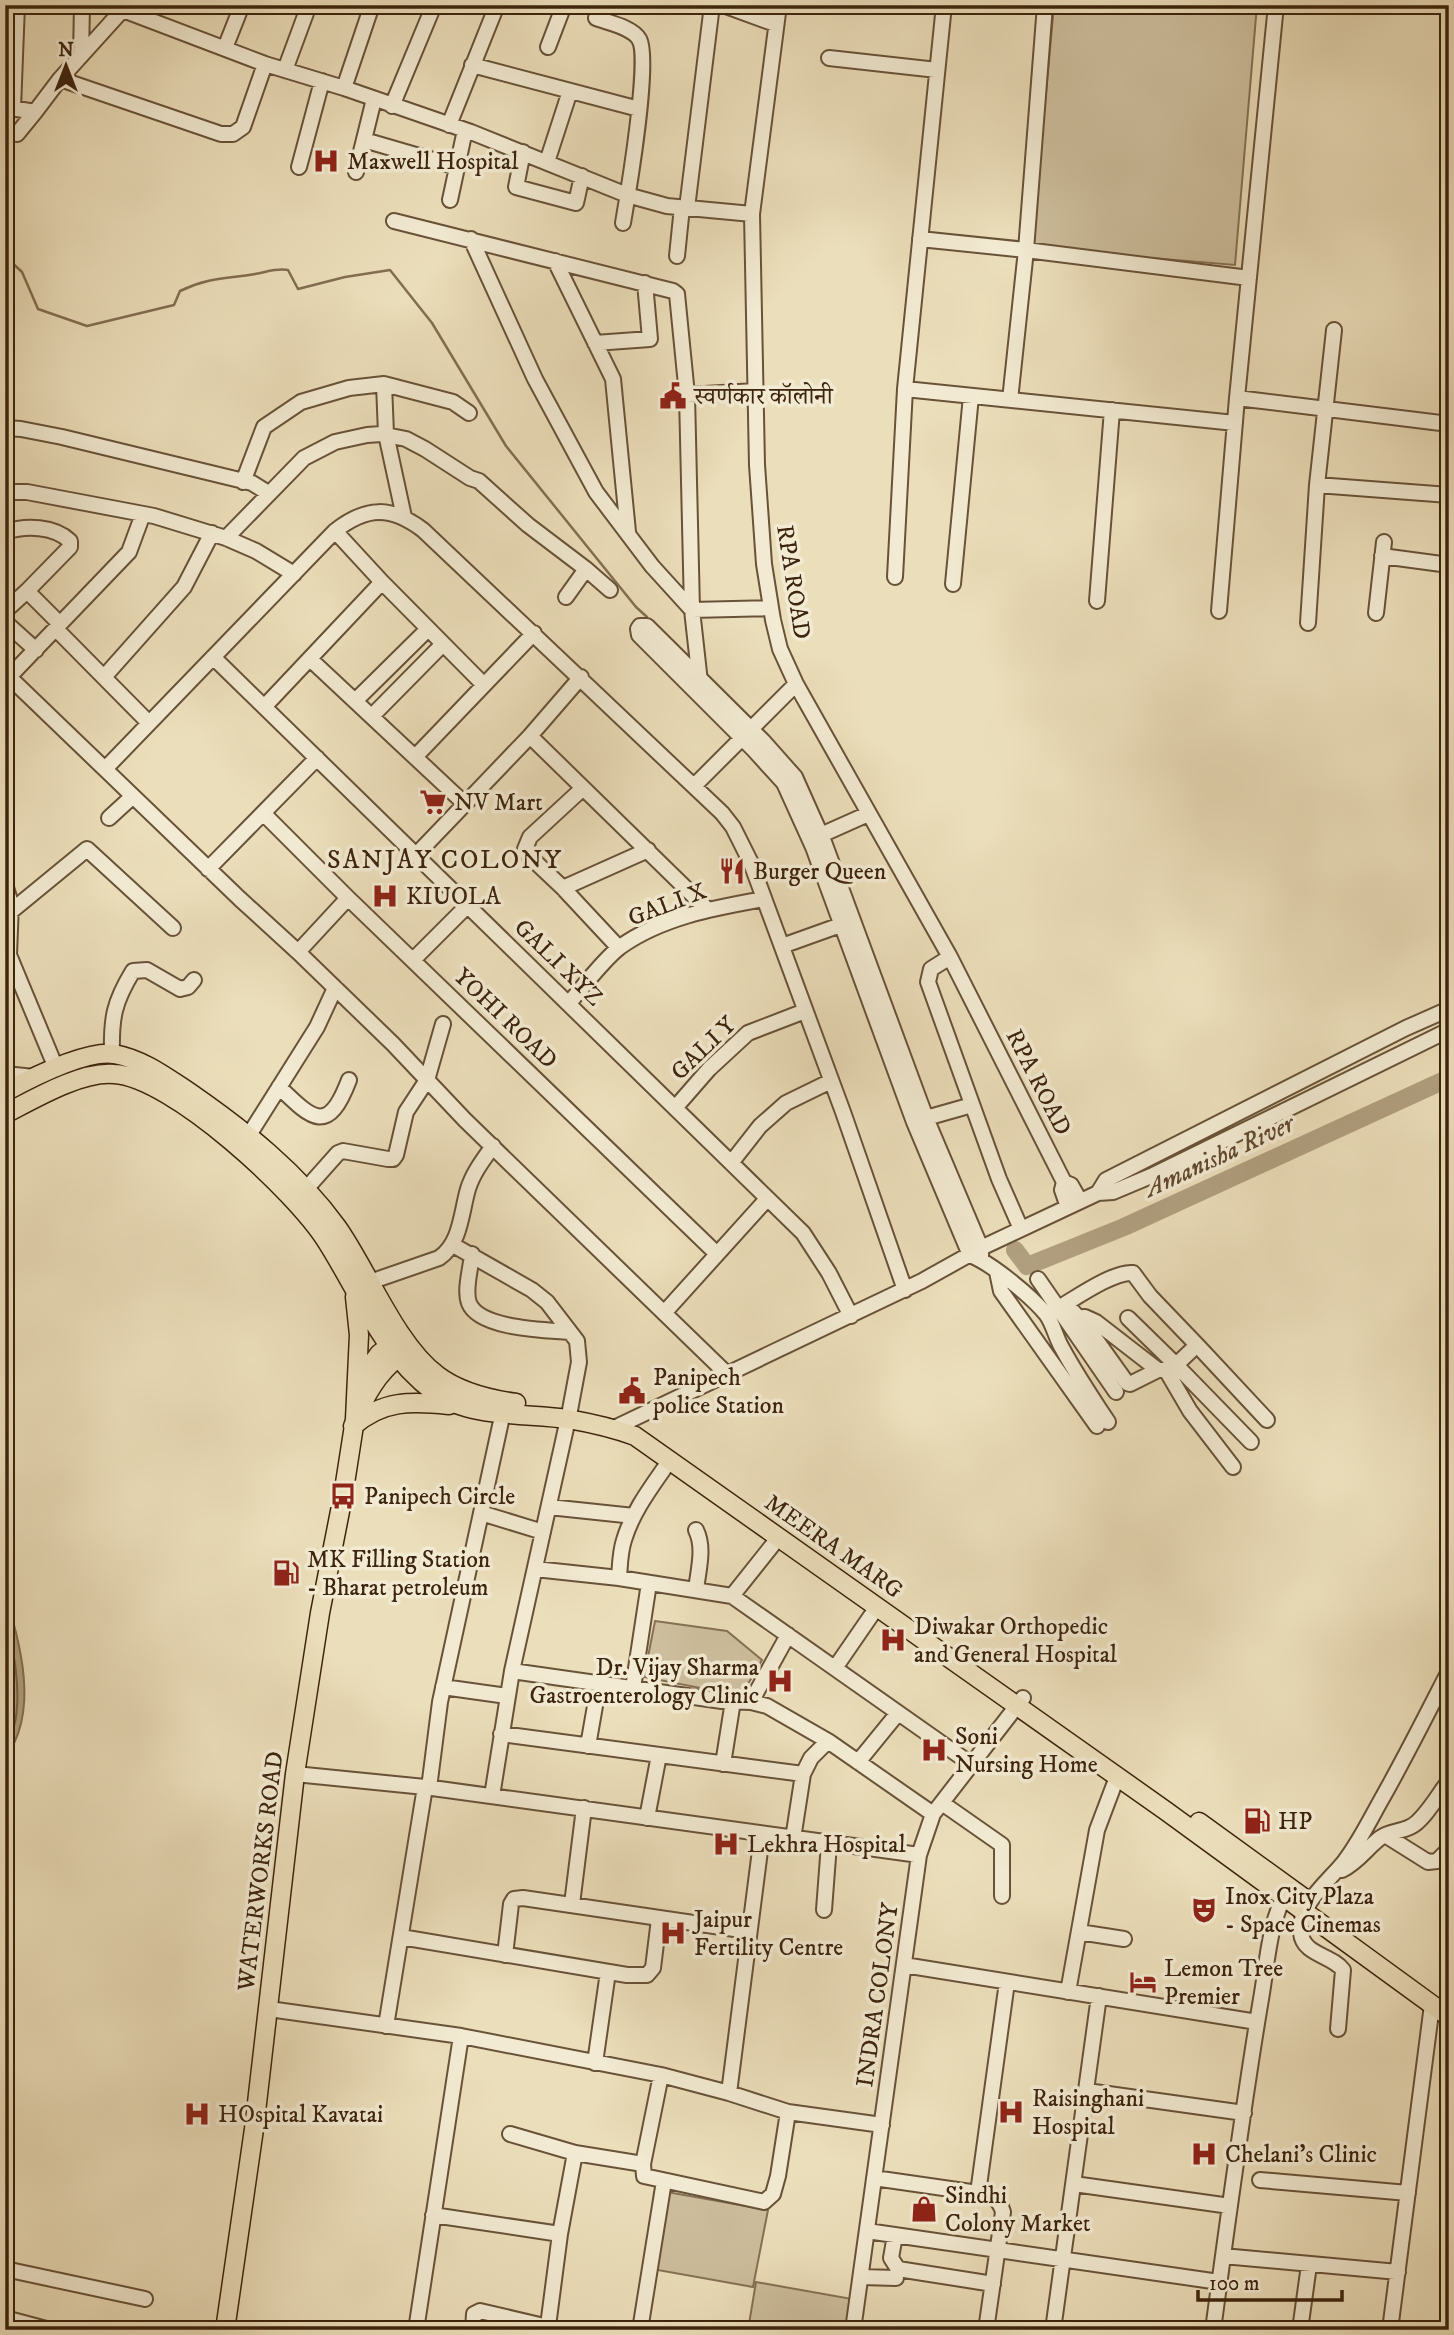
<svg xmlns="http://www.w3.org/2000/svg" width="1454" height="2335" font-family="'IM FELL DW Pica','Noto Serif Devanagari',serif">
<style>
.green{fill:#cdbe9d;stroke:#857155;stroke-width:2}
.water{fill:#b09f7f;stroke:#826e51;stroke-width:2}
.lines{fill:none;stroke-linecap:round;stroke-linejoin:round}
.shore{stroke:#766246;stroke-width:2}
.stream{stroke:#826e51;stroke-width:2.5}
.river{stroke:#b09f7f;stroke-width:18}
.minor-casing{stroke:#685238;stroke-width:18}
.major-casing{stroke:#3d240d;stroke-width:21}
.minor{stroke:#f2ead2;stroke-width:14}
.major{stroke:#ebdeba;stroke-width:18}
.labels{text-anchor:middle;stroke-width:7;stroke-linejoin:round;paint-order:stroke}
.poi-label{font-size:24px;fill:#3d240d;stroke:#f2ead2;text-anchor:start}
.street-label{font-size:24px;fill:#3d240d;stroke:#f2ead2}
.neighbourhood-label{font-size:26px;letter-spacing:2px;fill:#3d240d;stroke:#f2ead2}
.water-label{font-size:26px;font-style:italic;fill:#60492f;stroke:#f2ead2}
</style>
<rect width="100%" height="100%" fill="#ebdeba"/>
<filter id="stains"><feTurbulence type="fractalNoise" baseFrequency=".00286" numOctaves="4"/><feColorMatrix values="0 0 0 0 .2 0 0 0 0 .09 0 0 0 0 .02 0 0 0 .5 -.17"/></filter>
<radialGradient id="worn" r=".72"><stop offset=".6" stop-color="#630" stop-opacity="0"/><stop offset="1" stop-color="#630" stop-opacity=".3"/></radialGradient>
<path class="green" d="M1054,5H1257L1235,265L1032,248Z
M655,1621L727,1631L762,1660L741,1696L644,1677Z
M667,2192L768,2210L753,2287L652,2269Z
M756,2282L852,2299L847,2330H748Z"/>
<path class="water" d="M5,1593C20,1644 40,1712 5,1758Z"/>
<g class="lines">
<path class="shore" d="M5,1618C15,1651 27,1717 5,1746"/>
<path class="stream" d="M5,256L22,272L38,309L87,326L174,305L180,291C209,277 226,279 255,274C267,272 276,268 288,270L298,289L345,277L390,270L432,323L506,446L636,607L647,617"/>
<path class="river" d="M1015,1250L1027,1266L1124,1227L1449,1078"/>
<g class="minor-casing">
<path id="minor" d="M723,5L775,24
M779,5L752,214L757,465L764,564L773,620L780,649L796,684L950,957L1064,1182
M123,10L265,64L344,88L471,132L627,195L667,206L752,214
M596,18C609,23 632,27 639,39C651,57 628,194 623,223
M548,47L564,5
M225,48L242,5
M81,56L82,5
M829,58L937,70
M472,65L639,109
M285,70L309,5
M60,79L221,134H233L243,127L265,64
M344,88L372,5
M392,106L434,5
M5,107L35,112L60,79L127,5
M13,108L17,5
M449,125L497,5
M17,134L35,112
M364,140L457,167
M523,152L516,187L576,203L582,176
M547,162L570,91
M299,167L322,81
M356,172L374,99
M450,200L465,130
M687,208L712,5
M394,221L673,291L677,294L687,395L692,610L700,682
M471,239L535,379L596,492L652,566L692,610L771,608
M920,239L1026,250L1249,278
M677,256L682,207
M555,261L613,379L628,532
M595,343L650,339L645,283
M384,384L386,434L404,517
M905,389L1235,423
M687,395L756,391
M1237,398L1449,424
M1010,400L1026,250L1045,5
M5,428L21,429L62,437L252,483L268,493
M243,482L264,427L301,402L349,388L384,384L453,402L469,413
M1317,485L1449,495
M5,492H27L154,516L226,538L256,551L294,574
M335,531L382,582L483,684
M5,532C26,525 54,526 70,541V547L27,591L60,624
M226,538L304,458L335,442L367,435L381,434L406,439L425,449L470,478L479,481L528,525L586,569L610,590
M1382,556L1449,565
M895,577L905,389L944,5
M953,584L971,396
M566,597L586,569
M1097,601L1112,410
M5,611L27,591
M1219,611L1237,398L1276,5
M1376,613L1384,542
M5,622L36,650
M1308,623L1317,485L1334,330
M56,629L149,723
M213,657L803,1233L829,1273L851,1316
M310,659L465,804
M5,673L240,899L298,952L393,1044L465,1120L728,1375
M9,677L129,552L143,514
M104,677L184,587L212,533
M355,701L428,629
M264,707L382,582
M372,716L443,644
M530,736L708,910
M415,757L534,633
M105,769L335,531C367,506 391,506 423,530L722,813L733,827L751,863L843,1112L905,1290
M694,786L796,684
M582,789L530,837L525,849L528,855L563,888L619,948
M264,814L348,898L717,1254
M109,818L133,796
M821,835L868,814
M416,855L530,736L581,677
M208,869L317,758
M5,884L11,904L9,955L56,1068
M563,888L648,850
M9,913L87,849L173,928
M782,946L849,922
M298,952L348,898
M950,957L931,969L928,982L999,1179L1021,1229
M413,960L468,905
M569,1003C584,986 603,960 620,947C662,917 714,908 764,899
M112,1054C111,1018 114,1002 133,971L147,970L180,989L188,987L194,980
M5,1074L34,1077
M279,1087C313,1120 328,1135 349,1080
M675,1108L709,1069L748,1033L805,1011
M919,1120L972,1105
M249,1135L317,1027L335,988
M731,1163L760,1126L786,1103L831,1081
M306,1189L338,1153L343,1151L388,1159H393L396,1155L406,1112L427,1080L443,1024
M1098,1193L1106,1180L1406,1028L1449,1009
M1068,1207L1062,1190L1064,1182L1071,1185L1080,1201
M453,1245L532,1290L547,1302L577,1341L579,1362L570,1410
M472,1254C471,1268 464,1290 469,1303C479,1329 546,1330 570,1332
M981,1259V1248L926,1118L824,842L795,777L763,741L647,626H640L638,629L639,635L754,750L784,783L813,847L914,1122L970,1255C991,1263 1031,1296 1046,1314C1053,1323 1056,1338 1062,1348C1076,1374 1092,1398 1108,1422
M997,1272L1001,1291L1097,1426
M1038,1279L1116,1392
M370,1282L439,1258C461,1243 461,1213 468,1189C473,1173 483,1160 493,1146
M1066,1304L1087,1327L1127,1383L1130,1384L1158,1370H1166L1174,1363L1128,1318
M664,1313L767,1199
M1048,1317L1055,1310C1073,1300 1113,1271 1133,1273L1150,1296L1197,1345L1176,1365
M1078,1318L1085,1317L1096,1322L1158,1370
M1197,1345L1267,1420
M1174,1363L1251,1442
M1166,1370L1190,1411L1233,1467
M614,1428L922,1281L981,1248L1098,1193L1113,1192L1151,1176L1449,1030
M549,1507L634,1516
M481,1513L543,1532
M696,1530C705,1548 698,1571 696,1590
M535,1569L619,1578L732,1596L971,1764
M619,1578C620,1565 620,1552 624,1540C633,1510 653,1485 670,1460
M732,1596L779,1537
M835,1668L877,1607
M512,1671L722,1701L751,1702L767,1706L828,1741L933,1814
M443,1687L507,1696
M633,1688L649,1583
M751,1702L788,1635
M501,1734L803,1774
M588,1746L599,1683
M858,1762L898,1713
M723,1764L733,1701
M295,1774L425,1787L919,1855
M429,1788L440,1702L503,1412
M492,1796L512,1671L568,1419
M942,1803L1002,1845V1896
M647,1818L659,1755
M1385,1835L1428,1862L1437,1861L1449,1849
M793,1839L803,1774L811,1758L828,1741
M1342,1870C1358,1862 1366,1849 1380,1838C1389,1831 1400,1832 1410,1827C1424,1821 1439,1793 1449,1781
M572,1904L584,1808
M824,1910L829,1844
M1079,1932L1124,1939
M401,1937L627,1975H647L653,1968L659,1919
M505,1955L511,1904L514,1899L523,1898L748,1931
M904,1965L1257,2022
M1068,1992L1097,1830L1117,1777
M269,2009L461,2036L661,2075L729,2093L788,2112L882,2125
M386,2026L425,1787
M1338,2029L1343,1970C1332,1955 1303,1955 1301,1933C1298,1904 1328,1882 1344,1862C1358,1844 1369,1822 1380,1802C1404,1760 1426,1716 1448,1673
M595,2063L608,1972
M1087,2091L1244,2113
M729,2093L762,1835
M510,2134L575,2153
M643,2164L644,2176L764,2202L773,2194L778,2176L788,2112
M874,2178L978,2193C992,2196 999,2198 1003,2212L986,2330
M1260,2180L1408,2193
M1074,2184L1230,2206
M978,2193L1007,1982
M433,2215L560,2234
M867,2231L1219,2282
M895,2235L891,2258L898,2269L993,2284
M1223,2256L1398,2272
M5,2269L145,2299
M861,2277L896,2278
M5,2318L50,2330
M548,2326L560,2234L575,2153L643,2164L661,2075
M416,2330L461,2036
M473,2330L474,2314L480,2311L561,2330
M640,2330L664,2181
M853,2330L919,1855L933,1814L1023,1698
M1053,2330L1099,1996
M1213,2330C1228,2218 1243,2105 1262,1993C1267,1963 1270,1916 1288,1891
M1300,2330L1309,2265
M1390,2330L1432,2005"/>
</g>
<g class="major-casing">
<path id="major" d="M5,1092C31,1078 85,1050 114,1054C142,1059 165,1076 189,1092C244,1130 297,1172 337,1227C367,1269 396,1345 437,1375C459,1392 488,1399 516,1403
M5,1114C34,1099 81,1071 114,1074C172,1077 296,1192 327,1242C360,1294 382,1353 434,1392C468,1418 527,1413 568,1419C591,1423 613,1428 635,1436L1166,1811L1449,2017
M359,1382L379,1354L396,1341
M358,1412C370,1387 383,1366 407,1351
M353,1426C383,1400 411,1401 449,1405
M1199,1822L1304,1898
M225,2330L254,2129L295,1774L320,1613L343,1496L355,1419L359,1335L355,1297"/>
</g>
<use href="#minor" class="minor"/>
<use href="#major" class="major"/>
</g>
<defs>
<g id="hospital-bare" transform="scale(2.1)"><path d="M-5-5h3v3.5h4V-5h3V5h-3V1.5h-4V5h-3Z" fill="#8f2418" stroke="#f2ead2" stroke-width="2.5" paint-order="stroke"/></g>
<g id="civic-bare" transform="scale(2.1)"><path d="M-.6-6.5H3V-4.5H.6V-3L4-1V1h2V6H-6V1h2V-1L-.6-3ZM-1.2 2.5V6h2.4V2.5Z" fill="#8f2418" stroke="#f2ead2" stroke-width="2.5" paint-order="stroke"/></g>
<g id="supermarket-bare" transform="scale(2.1)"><path d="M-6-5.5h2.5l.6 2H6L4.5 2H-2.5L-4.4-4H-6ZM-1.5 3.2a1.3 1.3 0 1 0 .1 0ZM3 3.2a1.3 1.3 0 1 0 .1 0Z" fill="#8f2418" stroke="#f2ead2" stroke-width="2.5" paint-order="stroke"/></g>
<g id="restaurant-bare" transform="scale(2.1)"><path d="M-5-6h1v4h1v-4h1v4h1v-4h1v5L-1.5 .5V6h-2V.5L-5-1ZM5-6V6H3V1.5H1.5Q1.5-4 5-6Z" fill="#8f2418" stroke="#f2ead2" stroke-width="2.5" paint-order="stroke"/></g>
<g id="bus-bare" transform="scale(2.1)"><path d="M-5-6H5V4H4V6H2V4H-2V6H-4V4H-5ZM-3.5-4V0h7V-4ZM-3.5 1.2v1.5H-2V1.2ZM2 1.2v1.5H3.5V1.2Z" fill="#8f2418" stroke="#f2ead2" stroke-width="2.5" paint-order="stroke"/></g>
<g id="fuel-bare" transform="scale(2.1)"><path d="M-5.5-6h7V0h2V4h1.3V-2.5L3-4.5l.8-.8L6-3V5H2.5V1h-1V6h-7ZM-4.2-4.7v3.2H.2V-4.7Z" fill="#8f2418" stroke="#f2ead2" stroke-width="2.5" paint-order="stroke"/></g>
<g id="theatre-bare" transform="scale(2.1)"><path d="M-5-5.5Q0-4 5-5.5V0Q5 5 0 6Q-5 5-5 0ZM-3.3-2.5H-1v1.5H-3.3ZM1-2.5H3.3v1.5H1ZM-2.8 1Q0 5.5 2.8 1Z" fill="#8f2418" stroke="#f2ead2" stroke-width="2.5" paint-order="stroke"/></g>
<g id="hotel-bare" transform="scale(2.1)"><path d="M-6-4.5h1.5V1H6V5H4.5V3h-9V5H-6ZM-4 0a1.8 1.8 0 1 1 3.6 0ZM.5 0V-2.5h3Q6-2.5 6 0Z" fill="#8f2418" stroke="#f2ead2" stroke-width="2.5" paint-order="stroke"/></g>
<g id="shop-bare" transform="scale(2.1)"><path d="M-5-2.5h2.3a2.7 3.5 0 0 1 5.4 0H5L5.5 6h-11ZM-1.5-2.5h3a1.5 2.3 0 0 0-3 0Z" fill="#8f2418" stroke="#f2ead2" stroke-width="2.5" paint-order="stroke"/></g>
</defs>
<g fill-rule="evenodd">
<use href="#hospital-bare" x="326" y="161"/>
<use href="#civic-bare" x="673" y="396"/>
<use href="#supermarket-bare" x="433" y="802"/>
<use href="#restaurant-bare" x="732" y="871"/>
<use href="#hospital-bare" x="385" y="896"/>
<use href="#civic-bare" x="632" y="1391"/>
<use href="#bus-bare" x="343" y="1496"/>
<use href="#fuel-bare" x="286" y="1573"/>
<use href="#hospital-bare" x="893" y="1640"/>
<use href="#hospital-bare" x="780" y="1681"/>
<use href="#hospital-bare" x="934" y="1750"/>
<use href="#fuel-bare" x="1257" y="1821"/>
<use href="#hospital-bare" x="726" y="1844"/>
<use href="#theatre-bare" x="1204" y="1910"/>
<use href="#hospital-bare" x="673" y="1933"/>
<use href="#hotel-bare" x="1143" y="1982"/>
<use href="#hospital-bare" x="1011" y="2112"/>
<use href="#hospital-bare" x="197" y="2114"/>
<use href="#hospital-bare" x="1204" y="2154"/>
<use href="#shop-bare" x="924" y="2209"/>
</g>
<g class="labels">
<g class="poi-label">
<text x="347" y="169">Maxwell Hospital</text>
<text x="694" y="404">स्वर्णकार कॉलोनी</text>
<text x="454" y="810">NV Mart</text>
<text x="753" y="879">Burger Queen</text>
<text x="406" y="904">KIUOLA</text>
<text x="653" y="1385">Panipech<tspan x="653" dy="28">police Station</tspan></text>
<text x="364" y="1504">Panipech Circle</text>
<text x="307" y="1567">MK Filling Station<tspan x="307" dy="28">- Bharat petroleum</tspan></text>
<text x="914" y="1634">Diwakar Orthopedic<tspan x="914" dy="28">and General Hospital</tspan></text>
<text x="759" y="1675" text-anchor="end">Dr. Vijay Sharma<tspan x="759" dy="28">Gastroenterology Clinic</tspan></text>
<text x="955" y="1744">Soni<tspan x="955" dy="28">Nursing Home</tspan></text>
<text x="1278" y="1829">HP</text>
<text x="747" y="1852">Lekhra Hospital</text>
<text x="1225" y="1904">Inox City Plaza<tspan x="1225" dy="28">- Space Cinemas</tspan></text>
<text x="694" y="1927">Jaipur<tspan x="694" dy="28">Fertility Centre</tspan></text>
<text x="1164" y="1976">Lemon Tree<tspan x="1164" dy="28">Premier</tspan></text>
<text x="1032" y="2106">Raisinghani<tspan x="1032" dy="28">Hospital</tspan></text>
<text x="218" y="2122">HOspital Kavatai</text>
<text x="1225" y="2162">Chelani's Clinic</text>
<text x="945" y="2203">Sindhi<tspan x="945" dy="28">Colony Market</tspan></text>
</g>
<g class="street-label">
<text transform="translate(794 582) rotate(81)" y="8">RPA ROAD</text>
<text transform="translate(667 904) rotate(-21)" y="8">GALI X</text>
<text transform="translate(559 962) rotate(44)" y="8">GALI XYZ</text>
<text transform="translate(506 1018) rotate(44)" y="8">YOHI ROAD</text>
<text transform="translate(703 1048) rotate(-44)" y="8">GALI Y</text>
<text transform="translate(1039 1082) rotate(63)" y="8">RPA ROAD</text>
<text transform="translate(834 1546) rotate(35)" y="8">MEERA MARG</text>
<text transform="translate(260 1871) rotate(-83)" y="8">WATERWORKS ROAD</text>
<text transform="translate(877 1995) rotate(-82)" y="8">INDRA COLONY</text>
</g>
<g class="neighbourhood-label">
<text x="445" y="868">SANJAY COLONY</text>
</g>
<g class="water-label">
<text transform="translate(1219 1155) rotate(-25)" y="9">Amanisha River</text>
</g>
</g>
<rect width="1454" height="2335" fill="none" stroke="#ebdeba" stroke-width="28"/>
<rect x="7" y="7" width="1440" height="2321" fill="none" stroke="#3d240d" stroke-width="3.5"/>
<rect x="14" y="14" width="1426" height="2307" fill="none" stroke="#3d240d" stroke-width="2"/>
<g transform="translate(66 66)" stroke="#f2ead2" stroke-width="5" paint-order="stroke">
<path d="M0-5L12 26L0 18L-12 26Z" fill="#3d240d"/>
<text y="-10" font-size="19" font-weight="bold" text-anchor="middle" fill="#3d240d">N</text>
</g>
<path d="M1198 2290v10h144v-10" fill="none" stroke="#3d240d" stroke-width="3.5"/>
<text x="1209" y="2290" font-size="21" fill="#3d240d" stroke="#f2ead2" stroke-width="5" paint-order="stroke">100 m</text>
<rect width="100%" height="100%" filter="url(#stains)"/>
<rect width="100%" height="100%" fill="url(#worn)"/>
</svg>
